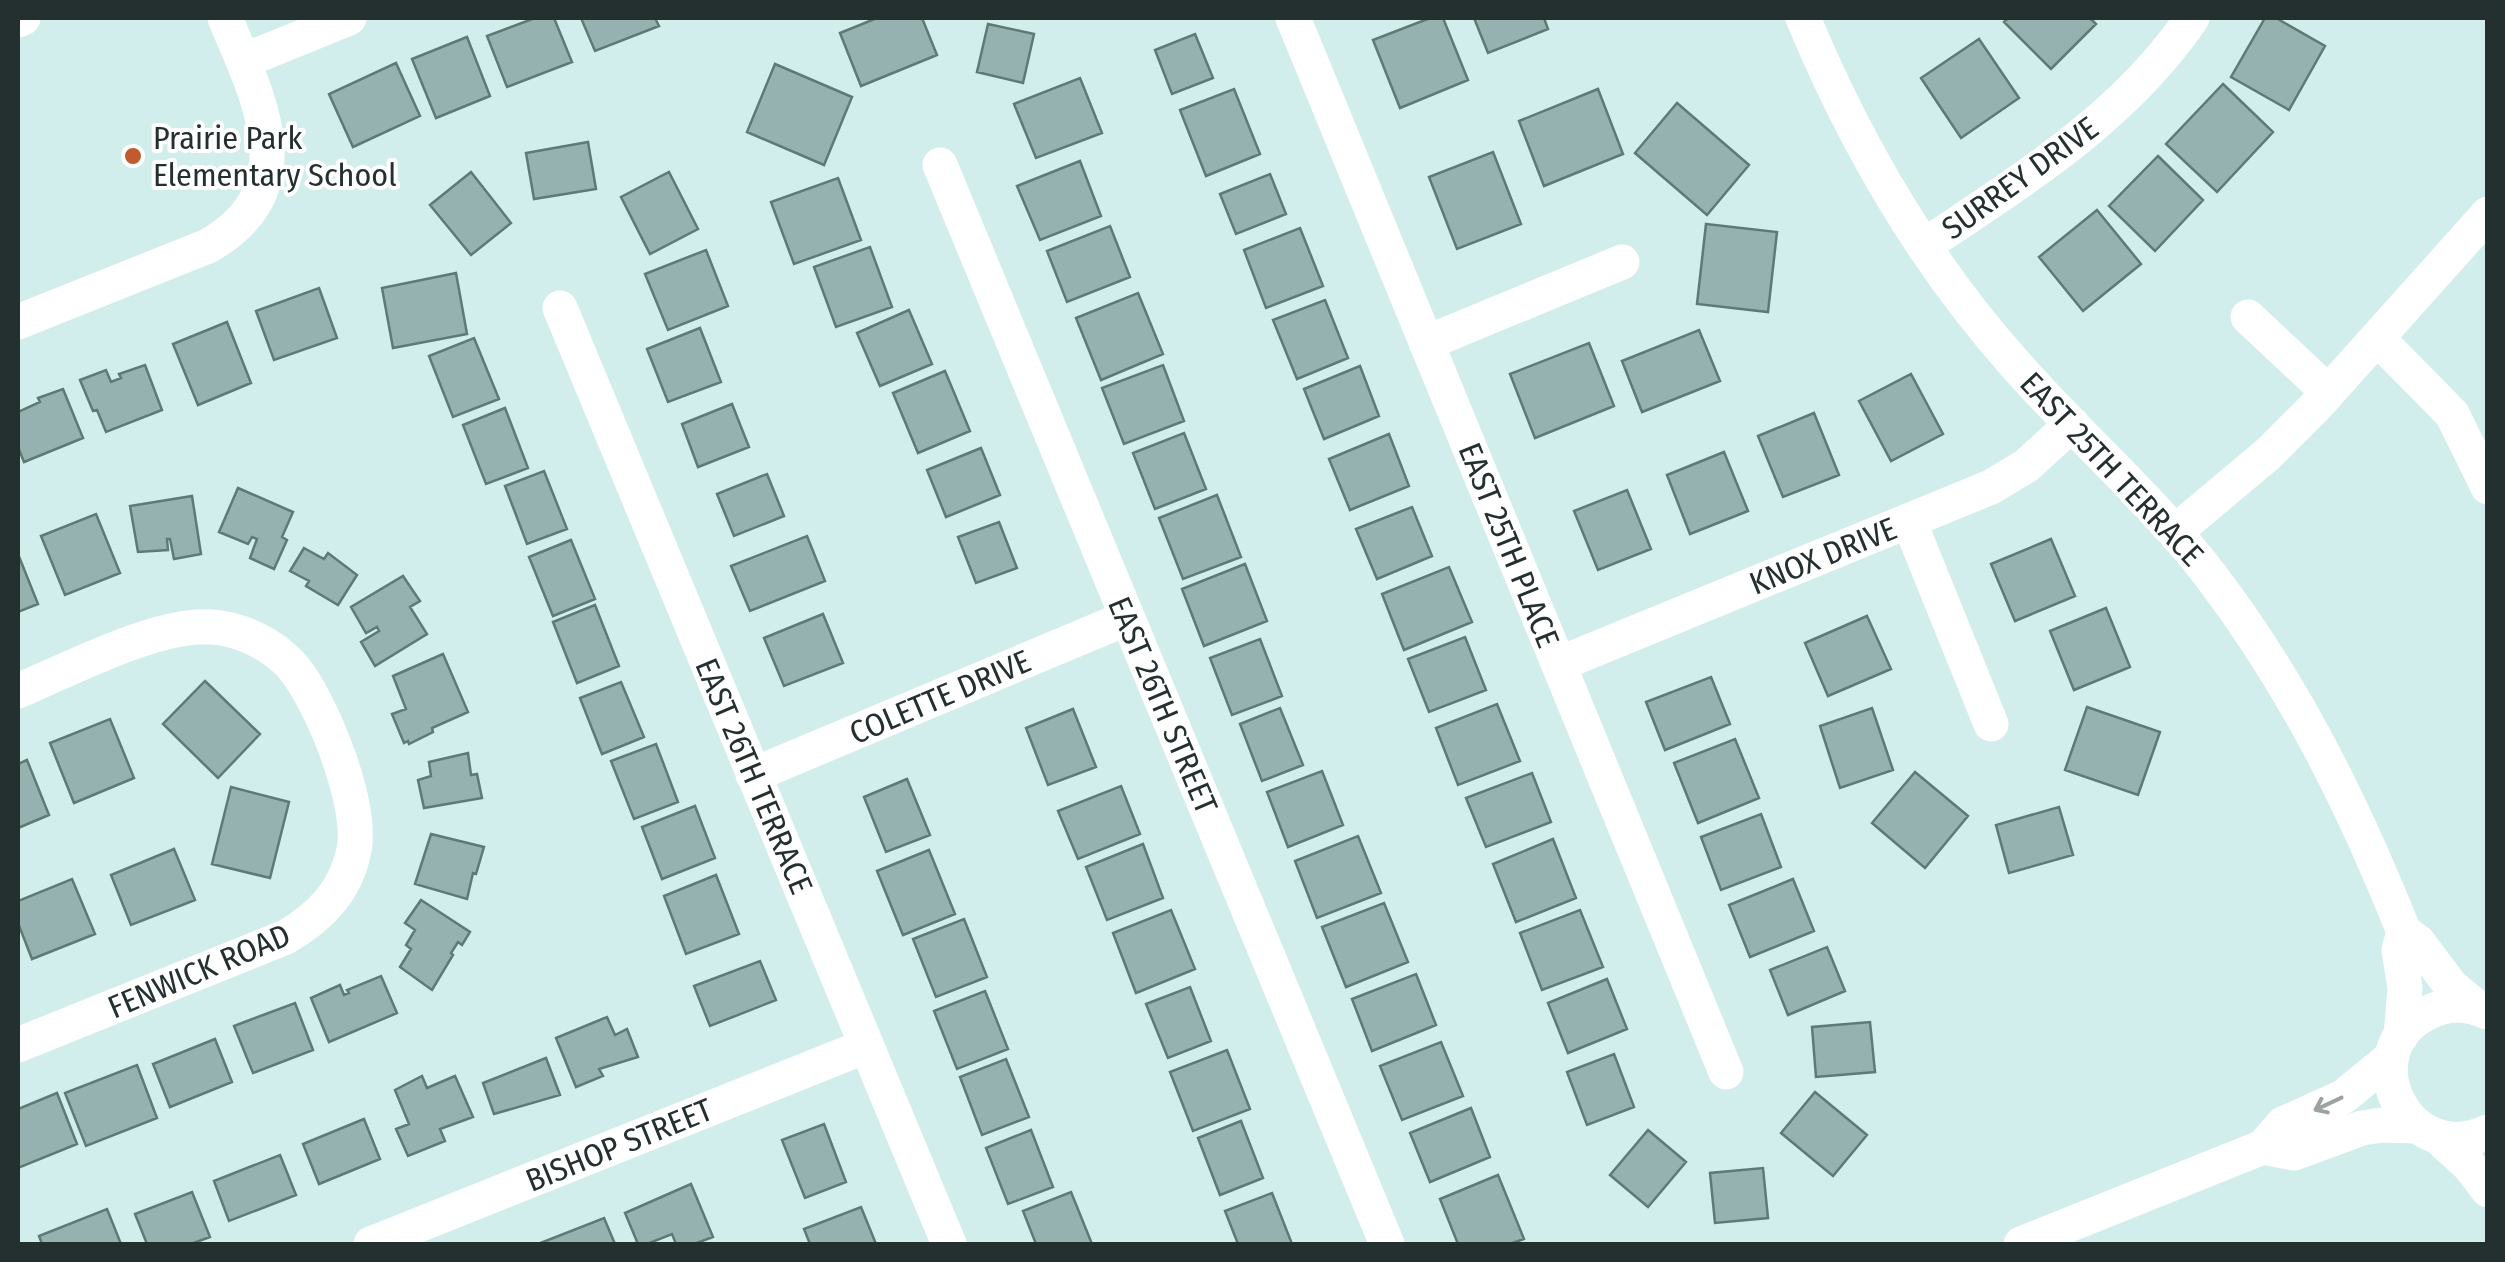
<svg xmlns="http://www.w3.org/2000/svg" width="2505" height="1262" font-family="'Fira Sans Condensed',sans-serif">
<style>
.building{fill:#96b2b0;stroke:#5f7977;stroke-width:2.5}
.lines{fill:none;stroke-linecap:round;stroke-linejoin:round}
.minor{stroke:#fff;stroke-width:35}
.oneway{stroke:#9ca1a1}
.poi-dot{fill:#c15a2f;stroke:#fff;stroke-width:4}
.labels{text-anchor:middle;stroke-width:8;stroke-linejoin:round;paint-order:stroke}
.poi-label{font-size:32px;fill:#242f2f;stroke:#fff;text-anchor:start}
.street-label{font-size:32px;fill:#242f2f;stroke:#fff}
</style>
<rect width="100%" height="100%" fill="#d1eeec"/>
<path class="building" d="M535,18H554L572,62L507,87L487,36Z
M581,18H655L659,26L595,51Z
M877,18H922L937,55L861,86L840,33Z
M1430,18H1443L1468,80L1400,108L1373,40Z
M1474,18H1544L1548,29L1488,53Z
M2008,18H2090L2096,24L2051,69L2004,22Z
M2265,18H2276L2325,46L2289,110L2231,77Z
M988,24L1034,34L1023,83L977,72Z
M1195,34L1213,78L1172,94L1155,50Z
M467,37L490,96L436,118L412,59Z
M1979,39L2019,98L1961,138L1921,78Z
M396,63L420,116L353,147L329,94Z
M775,64L852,97L824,165L747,132Z
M1080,78L1102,133L1036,158L1014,104Z
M2223,84L2273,132L2217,192L2166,144Z
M1234,89L1260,154L1206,176L1180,110Z
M1598,89L1623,154L1544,186L1519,121Z
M1677,103L1749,165L1707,215L1635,153Z
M588,142L596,189L534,199L526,153Z
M1493,152L1521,224L1457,249L1429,177Z
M2158,156L2203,200L2155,251L2109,206Z
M1080,161L1101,216L1040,240L1017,186Z
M471,172L511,223L471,255L430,205Z
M669,172L698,229L650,254L621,197Z
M1270,174L1286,214L1236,234L1220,194Z
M838,178L861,240L794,264L771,202Z
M2097,210L2141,264L2083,311L2039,257Z
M1706,224L1777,232L1768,312L1697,304Z
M1110,226L1130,277L1067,302L1047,251Z
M1300,228L1323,286L1266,308L1244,250Z
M870,247L892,307L836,327L814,267Z
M706,250L728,306L668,330L645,274Z
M456,273L467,334L393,348L382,288Z
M319,288L337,338L274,360L256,311Z
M1138,293L1163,354L1101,380L1076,318Z
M1325,300L1348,358L1297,379L1273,320Z
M909,310L932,364L880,386L857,333Z
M227,322L251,383L198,405L173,344Z
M700,328L721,382L668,402L647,349Z
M1699,330L1720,381L1642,412L1622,361Z
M474,338L499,399L453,417L429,356Z
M1589,343L1614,406L1535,438L1510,374Z
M145,365L162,410L106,432L97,410L93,411L80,380L106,370L111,382L121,378L119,374Z
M1163,365L1184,421L1124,444L1102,388Z
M1360,366L1379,416L1324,439L1304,389Z
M945,371L970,431L918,453L893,393Z
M1911,374L1943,434L1891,461L1859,401Z
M63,389L83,438L24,462L18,447V412L40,402L38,398Z
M732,404L749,447L698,467L682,424Z
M505,408L528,468L486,484L463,425Z
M1814,413L1839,475L1783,497L1758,436Z
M1184,433L1206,489L1155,509L1133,453Z
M1389,434L1409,486L1350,510L1329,459Z
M981,448L1000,495L946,517L927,470Z
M1724,452L1748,511L1690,534L1667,475Z
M544,471L567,529L527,544L505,486Z
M767,474L784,516L734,536L717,494Z
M238,488L293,512L282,537L287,540L274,569L250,558L257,539L252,537L248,544L219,532Z
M1627,490L1651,549L1598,570L1574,511Z
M1217,495L1241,557L1183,579L1159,518Z
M192,496L201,554L174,559L170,539H167L168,550L138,552L130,506Z
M1412,507L1432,556L1377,579L1356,529Z
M96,514L120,573L65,595L41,536Z
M999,522L1017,568L976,583L958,537Z
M807,536L825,581L750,611L731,566Z
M2051,539L2075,596L2015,621L1991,564Z
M571,540L595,599L553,616L529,557Z
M304,548L324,559L328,553L357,575L338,605L306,586L309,581L290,571Z
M18,554L38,604L18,612Z
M1245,564L1267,621L1204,646L1182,589Z
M1449,567L1472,622L1404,650L1382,594Z
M403,576L420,601L410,607L427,634L375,666L361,642L379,631L377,627L366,633L351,607Z
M595,605L619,666L577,683L553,622Z
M2106,608L2130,667L2074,690L2050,631Z
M823,614L843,663L784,686L764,638Z
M1867,616L1891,669L1828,696L1805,643Z
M1465,637L1486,690L1429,712L1408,659Z
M1260,639L1282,696L1232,715L1210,658Z
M443,654L468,712L432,728L433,732L409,744L408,741L404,743L392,714L406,709L393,676Z
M1711,677L1730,724L1665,750L1646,702Z
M205,681L260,734L218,778L163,724Z
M621,682L644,737L602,754L580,698Z
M1497,704L1520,761L1458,785L1436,728Z
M2087,707L2160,732L2138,795L2065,770Z
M1280,708L1303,765L1262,781L1240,724Z
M1872,708L1893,770L1840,788L1820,726Z
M1073,709L1096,767L1048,785L1026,728Z
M110,719L134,778L74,803L50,743Z
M1735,739L1759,798L1698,823L1674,763Z
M656,744L678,802L634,819L611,761Z
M468,753L471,775L477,774L482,798L424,808L418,780L431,776L429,762Z
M27,760L49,815L18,828V764Z
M1322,771L1343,825L1288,847L1267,792Z
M1915,772L1968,816L1925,868L1872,823Z
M1532,773L1551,822L1486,847L1466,798Z
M907,779L930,835L886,852L864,797Z
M1121,786L1140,834L1078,859L1058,811Z
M231,787L289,802L270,878L212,864Z
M695,806L715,858L662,879L642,827Z
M2059,807L2073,855L2009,873L1996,825Z
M1761,814L1781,867L1721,890L1701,837Z
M431,834L484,847L476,874L473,873L467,899L415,884Z
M1358,836L1381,893L1317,918L1295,861Z
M1553,839L1576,898L1516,922L1493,864Z
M1143,844L1163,898L1107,920L1086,867Z
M174,849L195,900L131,925L111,875Z
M929,850L955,914L903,935L877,871Z
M716,875L739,934L686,954L664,896Z
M72,879L95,934L32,959L18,923V901Z
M1793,879L1814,931L1750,957L1729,905Z
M421,900L470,932L462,945L458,942L451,953L453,955L432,990L400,967L411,949L406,945L415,930L405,923Z
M1384,903L1408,962L1346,987L1322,927Z
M1171,910L1195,969L1136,993L1113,933Z
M1580,910L1603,967L1542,990L1520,933Z
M964,919L987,977L936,997L913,939Z
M1827,947L1845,991L1788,1015L1770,970Z
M760,961L776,1000L710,1026L694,986Z
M1416,974L1436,1025L1372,1051L1352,999Z
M381,976L397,1013L329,1042L311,998L340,985L344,995L349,993L347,990Z
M1607,979L1627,1029L1568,1053L1548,1003Z
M1190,987L1211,1041L1168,1058L1146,1004Z
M985,991L1008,1049L957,1069L934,1011Z
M295,1003L313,1050L253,1073L234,1026Z
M607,1017L615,1035L627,1029L638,1057L599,1069L603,1076L576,1087L556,1038Z
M1870,1022L1875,1072L1816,1077L1812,1027Z
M215,1039L232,1082L170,1107L153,1064Z
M1441,1042L1463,1096L1402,1120L1380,1066Z
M1227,1050L1250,1109L1193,1131L1170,1072Z
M1614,1054L1634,1107L1587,1125L1567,1072Z
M546,1058L560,1095L494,1114L483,1083Z
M1006,1059L1029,1117L982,1135L960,1077Z
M137,1065L157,1118L86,1146L65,1093Z
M422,1076L427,1088L455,1076L473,1117L440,1129L445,1141L408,1156L396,1129L409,1124L395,1090Z
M1815,1092L1867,1135L1833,1176L1781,1133Z
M57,1093L77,1144L18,1168V1109Z
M1471,1108L1490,1157L1430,1182L1410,1133Z
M364,1119L380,1159L319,1184L303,1144Z
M1241,1121L1263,1178L1220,1195L1198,1138Z
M824,1124L846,1182L805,1198L782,1140Z
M1031,1130L1053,1187L1008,1204L986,1148Z
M1648,1130L1686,1162L1648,1207L1610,1175Z
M280,1155L296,1195L229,1221L214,1181Z
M1763,1168L1768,1218L1715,1223L1710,1173Z
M1498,1175L1524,1239L1510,1244H1458L1440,1199Z
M691,1184L713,1237L694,1244H676L672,1234L647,1244H638L625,1213Z
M192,1192L210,1237L191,1244H147L135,1214Z
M1071,1192L1092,1244H1036L1023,1211Z
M1272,1193L1292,1244H1238L1225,1211Z
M861,1207L876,1244H810L804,1229Z
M107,1209L121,1244H42L39,1236Z
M604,1218L615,1244H538Z"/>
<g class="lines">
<path class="minor" d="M1293,18L1726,1072
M1803,18C1855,143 1924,262 2015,364C2078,436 2151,498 2210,575C2294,685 2353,804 2404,932L2418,942L2451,986L2479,1009
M18,20L23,18
M243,61L349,18
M940,165L1387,1244
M1924,246C2022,180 2124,118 2192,18
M560,308L949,1244
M2248,317L2328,392
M18,322L208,246C308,189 258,98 225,18
M2377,338L2452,414L2488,487
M1426,343L1622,262
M1909,521L1991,724
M2175,532L2268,454L2316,406L2488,214
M1559,664L1991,487L2026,466L2072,424
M18,691C68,670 159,622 212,627C241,629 272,644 292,666C322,701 363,805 354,850C346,891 320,917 286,937L18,1045
M753,775L1127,618
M2487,1012C2467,1003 2446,1003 2427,1013C2350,1051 2406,1170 2488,1132
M2401,1036L2405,988L2399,950L2404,932
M2438,1137L2470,1166L2488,1190
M2263,1147L2294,1153L2362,1128L2382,1125L2417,1126
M371,1244L866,1046
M2021,1244L2263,1147L2283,1124L2343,1097L2392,1057"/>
</g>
<defs><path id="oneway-shaft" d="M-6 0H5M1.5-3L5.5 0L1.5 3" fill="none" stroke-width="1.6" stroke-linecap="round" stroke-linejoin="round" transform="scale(2.5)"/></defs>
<use class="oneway" href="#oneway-shaft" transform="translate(2328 1104) rotate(155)"/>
<circle class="poi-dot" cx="133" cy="156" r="10"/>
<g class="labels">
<g class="poi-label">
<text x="153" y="149">Prairie Park<tspan x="153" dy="37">Elementary School</tspan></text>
</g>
<g class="street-label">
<text transform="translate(2020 178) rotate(-36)" y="11">SURREY DRIVE</text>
<text transform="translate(2112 469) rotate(47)" y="11">EAST 25TH TERRACE</text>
<text transform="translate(1509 545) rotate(68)" y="11">EAST 25TH PLACE</text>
<text transform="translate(1823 556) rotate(-22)" y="11">KNOX DRIVE</text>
<text transform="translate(940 697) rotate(-23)" y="11">COLETTE DRIVE</text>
<text transform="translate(1163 705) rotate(67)" y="11">EAST 26TH STREET</text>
<text transform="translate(754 776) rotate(67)" y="11">EAST 26TH TERRACE</text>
<text transform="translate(199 971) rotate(-23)" y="11">FENWICK ROAD</text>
<text transform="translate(619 1145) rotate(-22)" y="11">BISHOP STREET</text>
</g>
</g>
<rect width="2505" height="1262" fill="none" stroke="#242f2f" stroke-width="40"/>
</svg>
